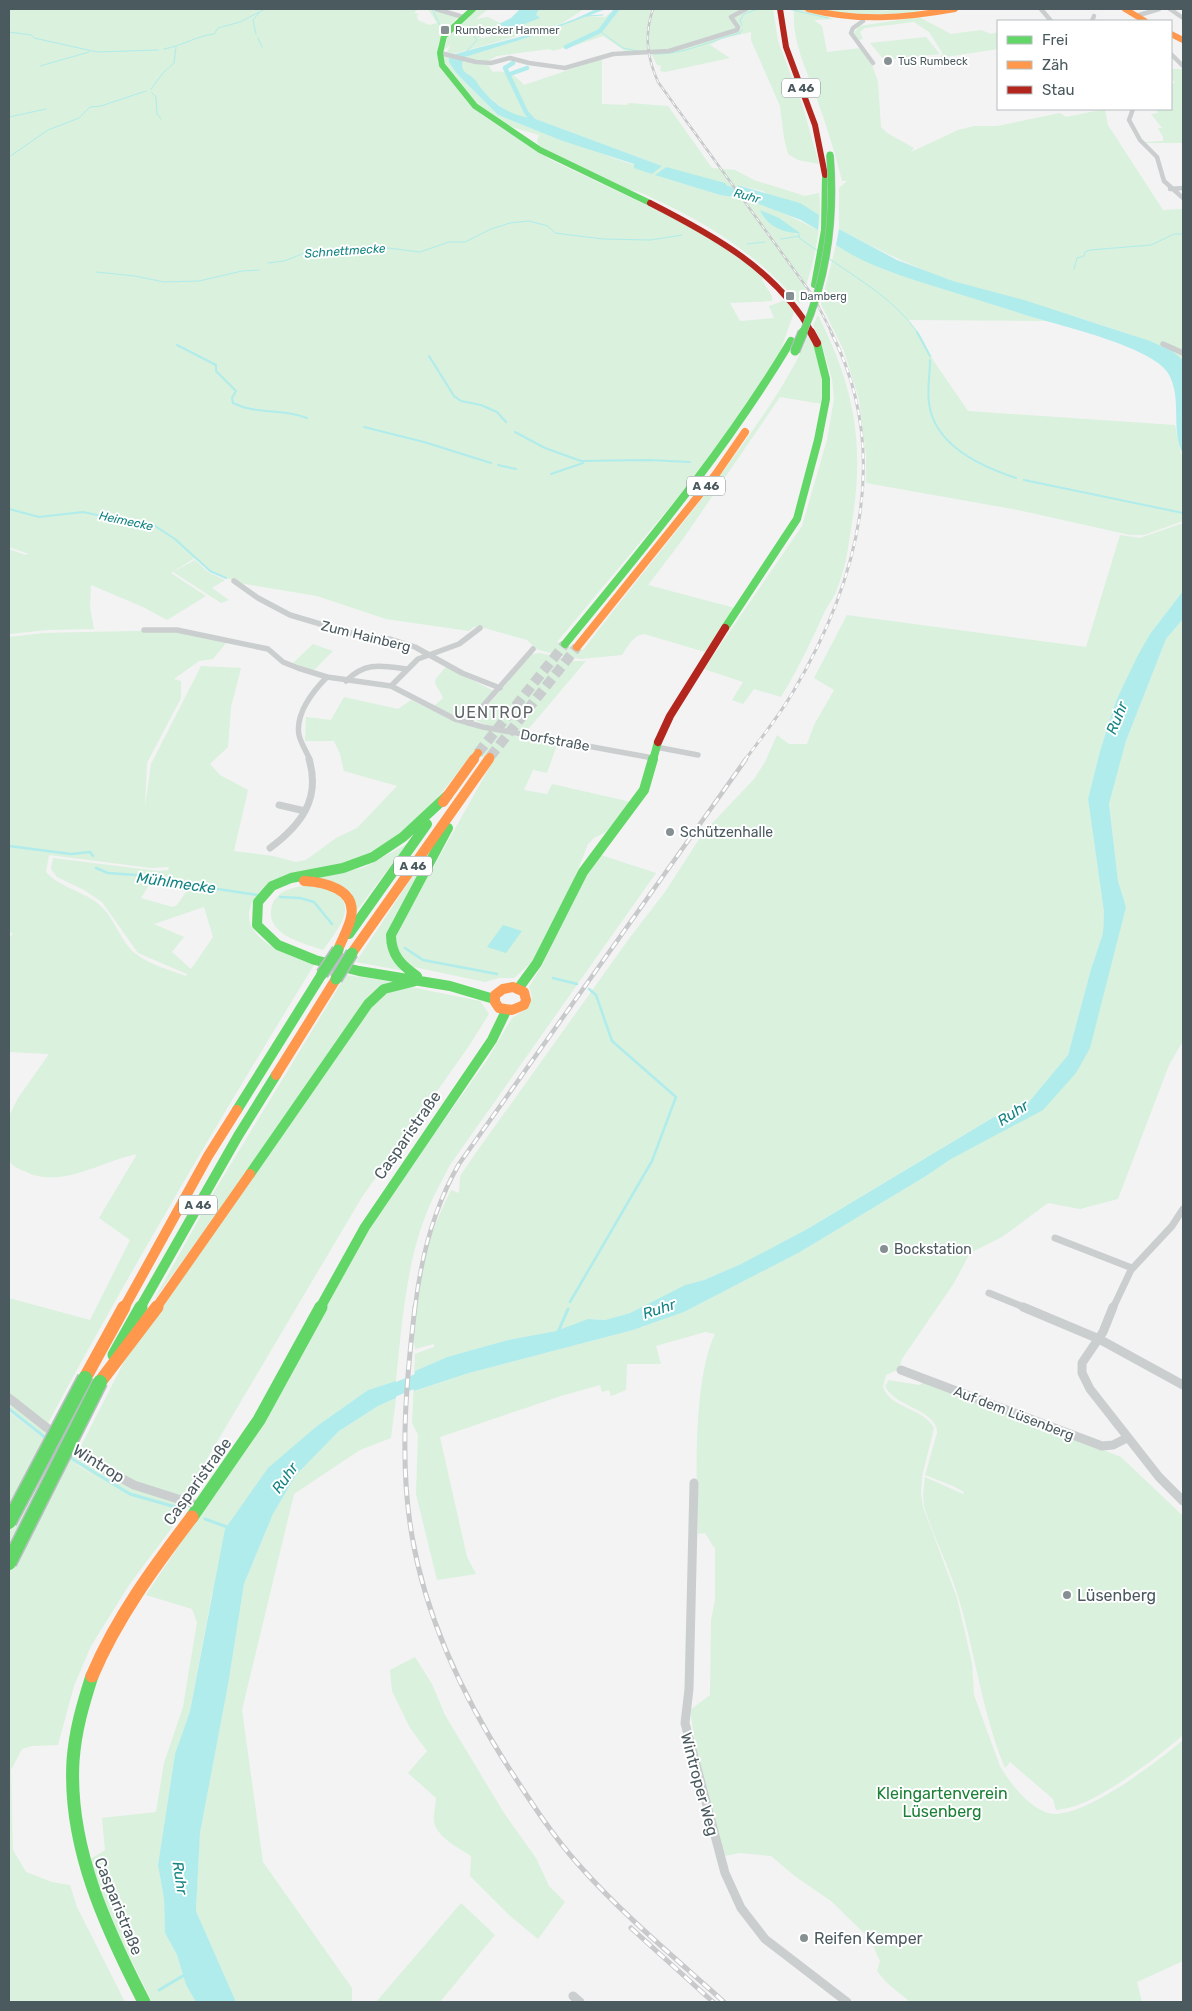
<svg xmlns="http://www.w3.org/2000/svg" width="1192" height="2011" font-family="Rubik,sans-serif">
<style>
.green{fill:#d9f1dd;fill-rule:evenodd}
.water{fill:#b0eceb}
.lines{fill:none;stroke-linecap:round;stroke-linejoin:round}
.stream-far3{stroke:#b0eceb;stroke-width:1}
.stream-far2{stroke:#b0eceb;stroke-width:2}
.stream-far1{stroke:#b0eceb;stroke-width:2.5}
.stream{stroke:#b0eceb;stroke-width:3}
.canal{stroke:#b0eceb;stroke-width:4.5}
.river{fill:#b0eceb;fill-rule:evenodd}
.highway-tunnel{stroke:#c9cdce;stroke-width:10;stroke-dasharray:10 5;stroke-linecap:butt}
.street-far3{stroke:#cbcecf;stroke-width:4.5}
.street-far2{stroke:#cbcecf;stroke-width:5.5}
.street-far1{stroke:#cbcecf;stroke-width:7}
.street{stroke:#cbcecf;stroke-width:9}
.fast-far3{stroke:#63d668;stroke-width:6}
.fast-far2{stroke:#63d668;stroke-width:8}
.fast-far1{stroke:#63d668;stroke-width:10}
.fast{stroke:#63d668;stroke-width:13}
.slow-far3{stroke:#ff974d;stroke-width:6}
.slow-far2{stroke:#ff974d;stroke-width:8}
.slow-far1{stroke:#ff974d;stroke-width:10}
.slow{stroke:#ff974d;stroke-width:13}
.jam-far1{stroke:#b3261e;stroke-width:6}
.jam{stroke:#b3261e;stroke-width:8}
.rail-far3-casing{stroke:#c7c9ca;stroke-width:2.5}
.rail-far2-casing{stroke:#c7c9ca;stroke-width:3}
.rail-far1-casing{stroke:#c7c9ca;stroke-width:4.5}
.rail-casing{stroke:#c7c9ca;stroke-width:5}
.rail-far3{stroke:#fff;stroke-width:1;stroke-dasharray:4.5;stroke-linecap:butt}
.rail-far2{stroke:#fff;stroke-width:2;stroke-dasharray:5.5;stroke-linecap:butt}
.rail-far1{stroke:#fff;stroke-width:2.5;stroke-dasharray:8;stroke-linecap:butt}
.rail{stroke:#fff;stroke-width:3;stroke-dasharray:9;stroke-linecap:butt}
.fast-bridge-far3-casing{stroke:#b8bfc2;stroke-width:8;stroke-linecap:butt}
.fast-bridge-far2-casing{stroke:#b8bfc2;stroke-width:11;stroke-linecap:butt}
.fast-bridge-far1-casing{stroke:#b8bfc2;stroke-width:14;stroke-linecap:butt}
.fast-bridge-casing{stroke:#b8bfc2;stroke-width:17;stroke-linecap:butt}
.fast-bridge-far3{stroke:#63d668;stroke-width:7}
.fast-bridge-far2{stroke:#63d668;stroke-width:9}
.fast-bridge-far1{stroke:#63d668;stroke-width:11}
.fast-bridge{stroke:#63d668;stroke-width:14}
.poi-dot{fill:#869093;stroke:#fff;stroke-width:2}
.labels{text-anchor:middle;stroke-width:4;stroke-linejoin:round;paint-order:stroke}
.far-poi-label{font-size:11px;fill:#4b5a5f;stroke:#fff;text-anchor:start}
.shield{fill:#fff;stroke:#818c8f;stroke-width:1}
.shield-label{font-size:12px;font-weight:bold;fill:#4b5a5f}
.far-water-label{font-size:12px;font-style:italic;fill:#128482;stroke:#fff}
.street-label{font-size:14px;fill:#4b5a5f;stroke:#fff}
.poi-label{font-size:14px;fill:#4b5a5f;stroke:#fff;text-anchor:start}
.water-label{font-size:15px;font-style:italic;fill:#128482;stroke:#fff}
.quarter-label{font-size:16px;letter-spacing:1px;fill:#5f6467;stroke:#fff}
.near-street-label{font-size:16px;fill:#4b5a5f;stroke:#fff}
.near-poi-label{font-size:16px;fill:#4b5a5f;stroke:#fff;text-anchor:start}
.near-park-label{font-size:16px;fill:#1c8037;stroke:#fff}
</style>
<rect width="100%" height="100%" fill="#f3f3f3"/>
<path class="green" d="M9,9H418L414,13L419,14L417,16L418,20L429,25L437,23L428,9L458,17L442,34L438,44V63L463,96L482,115L551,160L697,229L738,253L763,276L762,280L772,296V301L730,303L740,321L774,318L769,306L786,300L794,312L779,355L754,397L703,467L557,642L583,650C634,583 688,519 738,451C765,413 791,377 809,334C820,356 824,381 822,404L780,397L683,539L648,585L735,608L705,652L644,634C633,635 628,646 622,655L581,659L558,655L536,649L527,640L481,627H474L469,631L386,619L317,596L239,583L210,571L195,558L171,573L206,596L167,620L143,607L91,585L90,607L94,629L48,630L9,634V549L25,555L29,554L9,547Z
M476,9H488L476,19L488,17L502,24L479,34L481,38L493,36L536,15L539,9H584L561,24L453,54L462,58L542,33L586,16L605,17L615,9H743V11L750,9H773L778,41L803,107L819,164L798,160L788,154L784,138L780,106L751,40V32L721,39L710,45L730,58L665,72L660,71L661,66L657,65L651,53L669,51H625L603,36L570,47L573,45L553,51L549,49L497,56L486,62L493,72C507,70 514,74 524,85L598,60H602V104L627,105L629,103L668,106L712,168L735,170L754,180L805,196L819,193C823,231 812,269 800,304C764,261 716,228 665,204C652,198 641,191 626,189L539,147L537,141L539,135L501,124L479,107L444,62L442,56L446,54L451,44L444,50L448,35ZM462,60L461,66L463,72L468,74L483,92L509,113L520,118H533L662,166L634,165L613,158L577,144L560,140L498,115L456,73ZM666,167L733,197L720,195L656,175ZM737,185L763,191L818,230L779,211L748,200Z
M794,9H802L834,19L814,20L822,26L827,52L861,48L872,65L878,82L881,127L887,133L914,148L911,152L958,130L974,126H997L1060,113L1066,117L1105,109L1108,125L1163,210L1183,209V360C1161,344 1136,336 1110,328C1058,310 1005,297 953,281C912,267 877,249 839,229V188L847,181H842C835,151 825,122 815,93C804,65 792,40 794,9Z
M818,9H891L876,12L899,9H921L917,12C878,17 857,17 818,9Z
M919,17L951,34L981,30L991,34L998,32V49L939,58L943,54L929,32L914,22L865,28L860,32L863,39L859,40L854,33L859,26Z
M926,37L940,54L884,60L870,43Z
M1171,67L1173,69H1183V143H1146L1145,142L1163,141V137L1158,128H1162L1151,114L1158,113L1155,109H1171V84L1175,83L1171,78Z
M836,245L885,270L1045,321L908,320L921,336L933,360L968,411L1175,425L1180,450L1183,457V521L1144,535H1130L1018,510L866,483V455L859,399L844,351L821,304Z
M818,315C856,391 865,446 851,529C848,549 845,570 837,589C835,596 830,602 826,609C812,639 799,668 781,697L754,689L743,704L732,700L743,682L704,669L802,526L827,440L834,399L832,379L821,342L813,325Z
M1183,523V591L1150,634L1116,701L1100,751L1088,799L1104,912L1103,933L1091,969L1068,1055L1028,1103L1010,1112L994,1117L809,1228L741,1264L704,1280L685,1285L630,1313L605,1320L588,1319L556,1331L508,1340L447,1357L415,1371V1391L469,1373L633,1330L684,1312L800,1252L926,1176L1076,1073L1126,907L1118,881L1109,804L1126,741L1166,639L1183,619V1041L1169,1065L1118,1199L1080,1209L1048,1203L1002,1237L970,1253L954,1283L902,1359L899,1369L886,1375L883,1387C891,1409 924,1408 934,1428L922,1477L921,1493L923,1507L957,1598L972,1663L974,1695L1000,1766C1010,1783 1028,1807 1048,1813C1080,1822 1158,1761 1183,1740V1961L1137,1982L1142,2002H910L887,1983L877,1971L880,1961L870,1939L831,1901L796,1877L771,1856L740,1853L724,1856L700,1773L690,1710L710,1695L711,1620L715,1600V1549L705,1533L698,1534C696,1482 693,1378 715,1334L705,1332L656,1346L661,1364H627L626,1390L611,1396L609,1390L602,1392L600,1385L561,1396L440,1437L467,1557L476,1574L437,1580L416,1494L418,1435L412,1423L415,1354L434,1347V1344L415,1349C407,1295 427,1239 451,1190L459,1193L460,1176L475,1154L631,936L665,892L703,833L754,779L765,762L777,735L789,744H807L814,725L834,690L814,678L847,615L1086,647L1120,535L1140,538Z
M195,560L208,572L225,580L212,588L229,600L221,603L173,572Z
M176,630L226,643L213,659L199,661L174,679L181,681V698L147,763L145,807L151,764L201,666L241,668L231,707L228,747L210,764L220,775L248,790L234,851L273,856L296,862L306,860L336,838L357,828L397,786L344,771L340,754L334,741H305L306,717L331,720L344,697L398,709L411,700L462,724L557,745L547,773L533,770L524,790L547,794L552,784L631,802L606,832L594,838L588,844L568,894L535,959L514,978H499L485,982L409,966L397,954L394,942L402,923L493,761L473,754C449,782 418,827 388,846C380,852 370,858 361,861C335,870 308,867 283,876C276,879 270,885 264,889C255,896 248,906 249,918C252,944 294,957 314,965C222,1115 132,1267 48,1423L80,1448L125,1360L375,1000L394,988L411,987L480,1001L489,1014L469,1046L362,1197L189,1489L177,1521L129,1585L91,1646L74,1686L58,1745L32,1746L22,1749L11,1770L13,1850L26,1872L52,1882L70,1885L77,1907L125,2002H9V1412L107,1487L9,1409V1298L90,1320L130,1240L99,1218L137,1154C101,1161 61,1190 24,1171C18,1168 12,1167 9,1160V1116L18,1098L49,1054L9,1052V938L13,933L9,932V637L43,633ZM49,855L151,868L169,867L168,870L158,871L53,858L51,869L57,877L84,890L102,902L138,953L187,974L186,976C170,970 150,965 136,954C119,941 114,914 96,902C81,891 58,886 46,872ZM152,880L186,892L177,905L173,907L141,898ZM204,907L213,937L191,969L172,952L184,937L154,924Z
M313,644L333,651L314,670L293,663Z
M540,653L573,661H586L525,733L487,725L477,721V718L532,654Z
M446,667L494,691L471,717L463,719L434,706L443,698C435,679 429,686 446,667Z
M443,830L390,931L404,971L356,962Z
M407,844L355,913C355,886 334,881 312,877L363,868Z
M598,854L656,873L450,1165C445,1175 439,1185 434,1196C407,1251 402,1321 396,1381L368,1390L317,1426L294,1447L212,1594L190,1711L175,1754L158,1865L164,1899L165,1933L177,1955L186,1985L196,2002H152L109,1915L89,1860L105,1850L102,1818L156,1812L164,1763L183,1707L197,1622L192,1609L146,1595L203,1509L291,1368L385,1203L487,1060L512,1018L526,1009L532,997L529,987L543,964L570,904Z
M315,885C364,898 343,922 323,950C309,945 292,941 281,932C275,927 270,920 271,912C272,889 297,886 315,885Z
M346,975L395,982L382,986L371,994L227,1200L154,1300L215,1190Z
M889,1380L919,1385L926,1381L1121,1457L1183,1516V1735C1160,1756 1104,1797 1075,1806C1069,1808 1062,1809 1056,1810L1053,1799L1010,1762L1005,1768C983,1715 976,1658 960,1603C951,1570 934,1539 924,1506L923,1494L925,1477L963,1494L964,1492L953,1486L925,1475L937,1433C938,1410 894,1407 885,1386Z
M396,1398L391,1438L360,1450L294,1494L242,1710L263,1862L352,1988V2002H236L196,1911L200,1833L228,1685L244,1584L273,1514L296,1475L339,1431L378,1406Z
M415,1657L432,1684L445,1715L504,1813L536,1858L549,1886L565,1902L538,1939L509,1915L470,1876L471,1856C459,1848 437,1837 434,1822C433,1815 436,1805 436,1798L408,1773L427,1751L410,1728L392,1691L390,1670Z
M461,1903L495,1935L440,2002H376Z"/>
<path class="water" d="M520,9H539L536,15L540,18L493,36L479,34L511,18Z
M596,9H606L542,33L462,58L452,55C500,41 552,32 596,9Z
M449,56L463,60C459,74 469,72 476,81C488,100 509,117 533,118L662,166L652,174L634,168V164L560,140L498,115L457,74L449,62Z
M666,167L725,183L734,197L720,195L655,175Z
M737,185L800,203L819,215L818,230L801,220L748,200Z
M760,210L779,218L800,233C785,234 766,226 760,210Z
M839,229L897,260L953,281L1024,300L1150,341L1172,351L1183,360V454C1170,430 1183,398 1168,373C1152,347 1062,326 1032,317C997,306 962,295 927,284C896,274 864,264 836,245Z
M1183,591V619L1166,639L1126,741L1109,804L1118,881L1126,907L1090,1048L1076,1073L1043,1110L951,1159L926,1176L800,1252L684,1312L633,1330L469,1373L414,1391L415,1371L447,1357L508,1340L556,1331L588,1319L605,1320L630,1313L685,1285L704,1280L741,1264L809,1228L994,1117L1010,1112L1028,1103L1068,1055L1091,969L1103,933L1104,912L1088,799L1100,751L1116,701L1137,657L1150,634Z
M503,925L522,931L506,953L487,947Z
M396,1381V1398L378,1406L339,1431L296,1475L273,1514L244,1584L228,1685L200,1833L196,1911L236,2002H196L186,1985L177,1955L165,1933L164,1899L158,1865L175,1754L190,1711L225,1529L268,1468L317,1426L368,1390Z"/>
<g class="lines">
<path class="stream-far3" d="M432,9L440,25
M788,9L828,18
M610,14H613
M585,16L603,15
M742,25L740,20L744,14L758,9
M600,31L623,48L638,51
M9,32L31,35L34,38L97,52L158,50
M467,33L475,34
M256,34L253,20L259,13
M258,38L262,47
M164,49C182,46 196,36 214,34L218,28L240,22L265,9H269
M466,52L477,40L474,36
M654,54C684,55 711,40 740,33L742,30
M40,66L89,52
M151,89L163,73L174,63L176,47
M152,93L156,97L157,114L161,119
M9,117L46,109
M9,157L48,130L79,118L90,107L101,106L146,91
M798,237L819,252
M781,239L800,236L798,233
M747,244L765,242
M828,258C860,280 896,301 918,333
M268,263L284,261L310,251H351L380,247L420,252L449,242H465L491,229L510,223L529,221L548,226L555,233L603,239L650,240L682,235
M1074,269L1077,258L1084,256L1085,252L1090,250L1151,245L1174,234H1183
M96,272L135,276L164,282L199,281L242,271L259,270"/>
<path class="stream-far2" d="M917,332L930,356
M177,345L216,365V371L236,391L232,398L233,403C257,415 283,408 307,418
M429,356L454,396L461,401L481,405L497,412L506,422
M930,360C930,374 927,389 929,403C934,445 980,466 1016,478
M364,427L424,442L491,463
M515,432L545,448L581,461L649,460L690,462
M498,465L516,469
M551,474L583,463
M1024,480L1183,513
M9,509L39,517L83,512L130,522L152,524L175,539L210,571L226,578"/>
<path class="stream-far1" d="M9,846L71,854L90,852L93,856
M96,868L108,873L149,876L171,882L257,895
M280,897L300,898L314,902L332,924
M405,948L423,960L497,974
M553,978L577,984
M570,1302L652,1161L676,1097L612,1041L596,995L589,989"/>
<path class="stream" d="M558,1332L568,1309
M9,1409L47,1439
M69,1457L130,1494L179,1508
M205,1519L230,1528
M159,1990L186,1974"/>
<path class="canal" d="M566,47L600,31L617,9
M513,63L505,68L526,112L536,124
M510,74L527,68"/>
<path class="river" d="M711,181L763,196L764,198L760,201L708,186V182Z
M432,1367L438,1369L440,1374L438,1379L378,1404L372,1402L370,1397L372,1392Z"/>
<path class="highway-tunnel" d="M478,753L565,644
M490,757L577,647"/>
<path class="street-far3" d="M436,9L463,17
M1041,9L1051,21
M1170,9L1183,18
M1136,16L1159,9
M863,21L853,28L851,33L873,63
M1092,21L1094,16
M440,53L476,62L491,63L510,58L529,63L565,68L613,54L669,51L737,30L738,27L731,17L746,9
M1171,54L1183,66
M1133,109L1129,120L1140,140L1157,157L1164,181L1183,198
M1170,189L1183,188"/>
<path class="street-far2" d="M1163,344L1183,353
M234,581L258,598L290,615L361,636L390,639L415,647L462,673L500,688
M144,630H177L268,649L283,662L298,668L327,677L391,686L455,719L483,727L653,758
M346,681C366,661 382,666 408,669
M391,686L418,659L459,644L480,628
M468,723L533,649
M656,747L698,755
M310,760C307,752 301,744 299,735C295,714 313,691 327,677"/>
<path class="street-far1" d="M279,805L305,811
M270,848C301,825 321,799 309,759
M1055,1238L1132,1268
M989,1293L1026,1308
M1113,1308L1131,1270L1172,1226L1183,1209"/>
<path class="street" d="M1023,1307L1099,1339L1183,1385
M1113,1307L1103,1332L1082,1363V1373L1090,1389L1159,1477L1183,1501
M901,1370L1102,1446L1113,1445L1127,1438
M9,1398L56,1435
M68,1444L106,1470L134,1485L200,1506
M694,1483L689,1689L685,1723L725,1873L741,1908L765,1939L847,2002
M573,1996L580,2002"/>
<path class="fast-far3" d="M473,9L444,36L440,53L442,65L475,106L540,150L650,203
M814,285L824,230L825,175"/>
<path class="fast-far2" d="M725,628L797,519L818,440L826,399V379L817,343
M565,644C645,546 726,450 791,341
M653,760L658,742"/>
<path class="fast-far1" d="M447,796L403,837L373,857L343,868L291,878L272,886L258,902L257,925L278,945L315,960L359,971L450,986L494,999
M349,934L427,824
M417,976C401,965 391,955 391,935L448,828
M518,989L537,963L583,872L644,790L653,759
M237,1110L322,974
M250,1174L368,1004L384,989L416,981
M140,1308L238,1136L276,1075
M320,1308L365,1227L492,1040L506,1011"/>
<path class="fast" d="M114,1355L141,1307
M192,1517L259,1420L321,1307
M92,1676C83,1704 75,1731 73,1761C68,1847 106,1928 144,2002"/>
<path class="slow-far3" d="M808,9C858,22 905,18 955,9
M1125,9L1145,21
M1171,34L1183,40"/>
<path class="slow-far2" d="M577,647L716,474L745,432
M473,760L478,753
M488,760L490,757"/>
<path class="slow-far1" d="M443,802L474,759
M304,881C324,882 357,889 351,917C349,928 342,939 338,950
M352,953L489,759
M513,987L524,992L526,1000L524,1005L512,1010L499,1008L495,1002V995L503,989Z
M276,1075L336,979
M124,1308L208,1156L237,1110
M156,1308L250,1174"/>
<path class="slow" d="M85,1378L124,1307
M100,1382L157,1307
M92,1676C117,1617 154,1567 192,1517"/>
<path class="jam-far1" d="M780,9L786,47L815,125L825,175
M650,203C713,235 777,270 812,333"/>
<path class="jam" d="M811,332L817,343
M658,742L670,716L725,628"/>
<g class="rail-far3-casing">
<path id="rail-far3" d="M653,9C644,35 647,57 658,82L813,296L832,333"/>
</g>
<g class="rail-far2-casing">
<path id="rail-far2" d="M745,760C761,738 779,716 793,692C858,582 893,452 831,332"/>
</g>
<g class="rail-far1-casing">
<path id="rail-far1" d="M415,1308C421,1257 433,1209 459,1164L746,759"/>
</g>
<g class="rail-casing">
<path id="rail" d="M415,1307C406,1382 399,1462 412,1536C427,1624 467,1705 516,1779C535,1808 554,1837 578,1864C622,1914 674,1957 724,2002
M631,1928L713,2002"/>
</g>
<use href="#rail-far3" class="rail-far3"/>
<use href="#rail-far2" class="rail-far2"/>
<use href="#rail-far1" class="rail-far1"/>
<use href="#rail" class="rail"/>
<g class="fast-bridge-far3-casing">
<path id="fast-bridge-far3" d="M803,333C828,276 835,217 830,155"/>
</g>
<g class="fast-bridge-far2-casing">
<path id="fast-bridge-far2" d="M795,351L803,332"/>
</g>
<g class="fast-bridge-far1-casing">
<path id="fast-bridge-far1" d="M322,974L338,950
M336,979L352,953"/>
</g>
<g class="fast-bridge-casing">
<path id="fast-bridge" d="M9,1522L85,1378
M9,1563L100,1382"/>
</g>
<use href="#fast-bridge-far3" class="fast-bridge-far3"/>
<use href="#fast-bridge-far2" class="fast-bridge-far2"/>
<use href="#fast-bridge-far1" class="fast-bridge-far1"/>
<use href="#fast-bridge" class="fast-bridge"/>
</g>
<g class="poi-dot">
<rect x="440" y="25" width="10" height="10" rx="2.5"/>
<circle cx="888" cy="61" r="5"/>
<rect x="785" y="291" width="10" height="10" rx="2.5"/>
<circle cx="670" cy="832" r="5"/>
<circle cx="884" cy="1249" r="5"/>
<circle cx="1067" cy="1595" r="5"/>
<circle cx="804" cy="1938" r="5"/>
</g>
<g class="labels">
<g class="far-poi-label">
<text x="455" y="34">Rumbecker Hammer</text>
<text x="898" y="65">TuS Rumbeck</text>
<text x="800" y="300">Damberg</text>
</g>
<g class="shield">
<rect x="782" y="78.5" width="38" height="19" rx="4"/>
<rect x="687" y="476.5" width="38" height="19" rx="4"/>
<rect x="394" y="856.5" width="38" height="19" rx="4"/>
<rect x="179" y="1195.5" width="38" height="19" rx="4"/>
</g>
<g class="shield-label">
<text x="801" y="92">A 46</text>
<text x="706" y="490">A 46</text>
<text x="413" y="870">A 46</text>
<text x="198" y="1209">A 46</text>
</g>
<g class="far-water-label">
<text transform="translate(747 196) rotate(16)" y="4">Ruhr</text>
<text transform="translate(345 251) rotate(-4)" y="4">Schnettmecke</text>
<text transform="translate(126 521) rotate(12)" y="4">Heimecke</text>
</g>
<g class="street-label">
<text transform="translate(366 636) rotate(14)" y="5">Zum Hainberg</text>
<text transform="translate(555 740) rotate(10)" y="5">Dorfstraße</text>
<text transform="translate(1014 1413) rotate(21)" y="5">Auf dem Lüsenberg</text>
</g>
<g class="poi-label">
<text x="680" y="837">Schützenhalle</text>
<text x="894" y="1254">Bockstation</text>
</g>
<g class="water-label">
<text transform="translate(1117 718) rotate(-68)" y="5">Ruhr</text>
<text transform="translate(176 883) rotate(8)" y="5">Mühlmecke</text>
<text transform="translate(1013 1113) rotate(-33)" y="5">Ruhr</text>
<text transform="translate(659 1309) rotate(-18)" y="5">Ruhr</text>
<text transform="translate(285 1478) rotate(-54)" y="5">Ruhr</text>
<text transform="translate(180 1878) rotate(81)" y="5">Ruhr</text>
</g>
<g class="quarter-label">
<text x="494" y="718">UENTROP</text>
</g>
<g class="near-street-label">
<text transform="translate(407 1135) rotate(-55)" y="6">Casparistraße</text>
<text transform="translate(99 1463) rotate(32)" y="6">Wintrop</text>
<text transform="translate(197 1481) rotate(-54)" y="6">Casparistraße</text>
<text transform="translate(700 1784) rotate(75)" y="6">Wintroper Weg</text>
<text transform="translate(119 1906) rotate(68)" y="6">Casparistraße</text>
</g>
<g class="near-poi-label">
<text x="1077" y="1601">Lüsenberg</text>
<text x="814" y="1944">Reifen Kemper</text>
</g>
<g class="near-park-label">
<text x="942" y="1799">Kleingartenverein<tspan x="942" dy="18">Lüsenberg</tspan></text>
</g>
</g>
<rect width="1192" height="2011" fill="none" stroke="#4b5a5f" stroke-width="20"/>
<rect x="997" y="20" width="175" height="90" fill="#ffffff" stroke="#b7bdbf"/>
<rect x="1007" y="36" width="25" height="8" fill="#63d668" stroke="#b7bdbf"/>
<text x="1042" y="45" font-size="15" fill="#4b5a5f">Frei</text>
<rect x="1007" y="61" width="25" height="8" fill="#ff974d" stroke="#b7bdbf"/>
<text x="1042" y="70" font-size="15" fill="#4b5a5f">Zäh</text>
<rect x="1007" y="86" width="25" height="8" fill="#b3261e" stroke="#b7bdbf"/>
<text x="1042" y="95" font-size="15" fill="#4b5a5f">Stau</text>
</svg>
